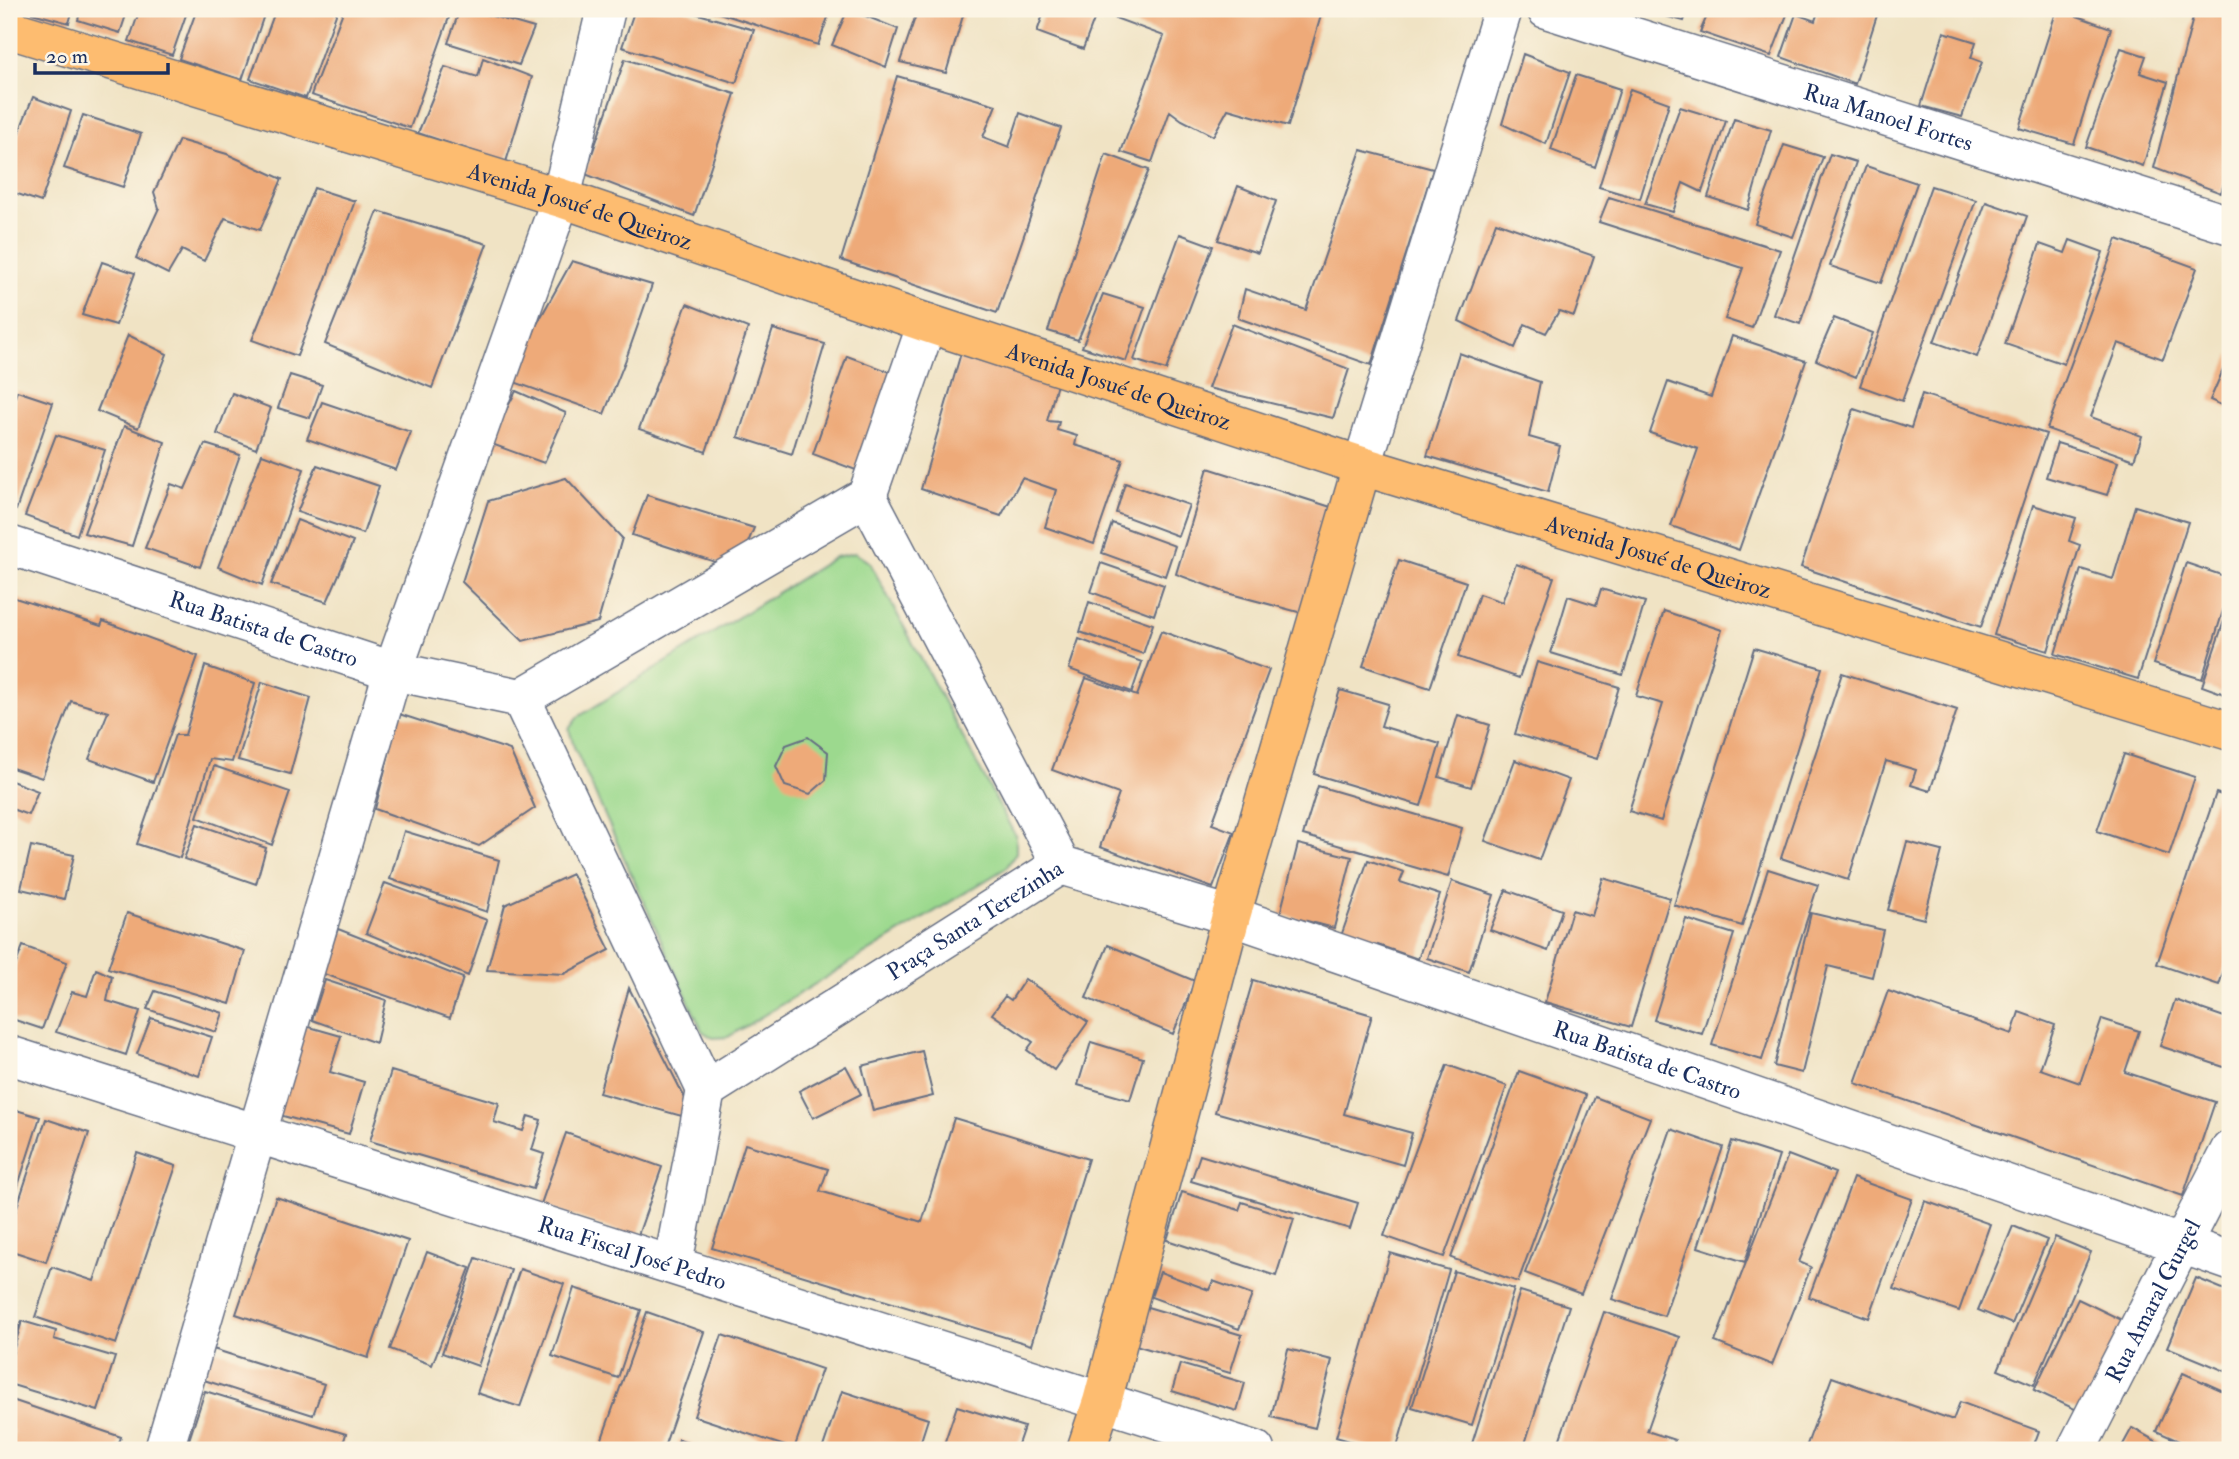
<svg xmlns="http://www.w3.org/2000/svg" width="2239" height="1459" font-family="'IM FELL Double Pica',serif">
<style>
.green{fill:#9cd98e;stroke:#5c8476;stroke-width:2}
.building{fill:#eeaa79}
.lines{fill:none;stroke-linecap:round;stroke-linejoin:round}
.minor-casing{stroke:#666e82;stroke-width:41}
.major-casing{stroke:#666e82;stroke-width:41}
.minor{stroke:#fff;stroke-width:38}
.major{stroke:#fdbc70;stroke-width:38}
.labels{text-anchor:middle;stroke-width:5;stroke-linejoin:round;paint-order:stroke}
.street-label{font-size:23px;fill:#1b2f5e;stroke:#fcf5e5}
</style>
<rect width="100%" height="100%" fill="#fcf5e5"/>
<filter id="ink" filterUnits="userSpaceOnUse"><feTurbulence type="fractalNoise" baseFrequency=".0143" numOctaves="2"/><feDisplacementMap in="SourceGraphic" scale="14" xChannelSelector="R" yChannelSelector="G"/><feConvolveMatrix kernelMatrix="1 2 1 2 8 2 1 2 1" color-interpolation-filters="sRGB"/></filter>
<filter id="wash" filterUnits="userSpaceOnUse"><feTurbulence type="fractalNoise" baseFrequency=".00686" numOctaves="4" result="noise"/><feDisplacementMap in="SourceGraphic" scale="28" xChannelSelector="R" yChannelSelector="G"/><feGaussianBlur stdDeviation="1.57" result="paint"/><feColorMatrix in="noise" values="0 0 0 0 0 0 0 0 0 0 0 0 0 0 0 0 0 1.4 0 .05"/><feComposite in="paint" operator="in"/></filter>
<g filter="url(#wash)">
<rect width="100%" height="100%" fill="#f0e3c4"/>
<path class="green" d="M855,553L870,563L1016,837V853L1006,868L728,1037L713,1038L702,1031L574,747L569,729L578,717L835,557Z"/>
<g id="blocks">
<path class="building" d="M33,9H73L69,23L32,13Z
M81,9H128L120,33L78,20Z
M140,9H188L172,55L129,41Z
M197,9H266L242,80L179,59Z
M276,9H338L306,98L250,79Z
M344,9H452L410,128L311,95Z
M460,9H468L534,28L519,65L448,43Z
M635,9H681L754,30L736,83L622,47Z
M707,9H831L818,45Z
M848,9L898,29L886,67L832,45Z
M918,9H965L946,73L900,62Z
M1045,9H1098L1083,49L1037,32Z
M1118,9H1323L1288,126L1228,109L1213,136L1182,120L1170,111L1152,162L1121,152L1164,36L1115,18Z
M1650,9H1688L1684,21L1649,12Z
M1710,9H1780L1788,12L1771,56L1700,32Z
M1819,9H1879L1855,84L1781,57L1796,14L1815,21Z
M2057,9L2111,28L2074,144L2019,128Z
M2177,9H2230V164L2221,193L2154,168L2194,14Z
M1944,32L1976,42L1971,58L1982,62L1962,117L1921,106Z
M2121,48L2146,56L2140,73L2168,82L2143,166L2086,147Z
M1523,54L1570,72L1546,144L1502,124Z
M483,58L532,77L506,162L418,133L445,67L478,77Z
M625,59L735,94L694,216L585,174Z
M1576,75L1620,89L1595,167L1551,150Z
M897,76L996,105L983,137L1009,147L1020,113L1061,128L997,313L841,260Z
M1630,89L1669,103L1640,199L1599,187Z
M33,97L71,111L41,202L9,191V157Z
M1680,107L1726,121L1702,192L1683,183L1673,212L1645,204Z
M83,115L141,134L123,187L64,168Z
M1734,119L1771,130L1748,210L1708,197Z
M179,140L227,154L282,179L260,230L225,218L204,261L182,250L168,274L136,258L159,208L154,192Z
M1784,145L1823,157L1793,237L1755,224Z
M1361,150L1433,169L1371,365L1238,318L1245,289L1306,310Z
M1106,154L1149,170L1078,340L1048,331Z
M1830,154L1856,162L1800,324L1774,315Z
M1866,166L1917,183L1881,283L1830,266Z
M1238,186L1276,201L1258,253L1218,240Z
M1931,186L1976,200L1902,401L1860,386Z
M314,188L355,201L297,356L252,340Z
M1609,197L1780,250L1752,328L1725,319L1743,268L1599,222Z
M1986,202L2027,216L1977,357L1934,342Z
M378,211L487,244L432,388L325,344Z
M1496,222L1594,256L1574,316L1559,311L1546,333L1525,324L1515,348L1459,321Z
M1180,234L1213,246L1166,370L1134,360Z
M2117,239L2197,268L2163,359L2118,343L2091,417L2142,436L2134,460L2047,429Z
M2070,240L2103,252L2064,364L2005,344L2040,244L2065,253Z
M572,261L652,285L626,359L604,414L514,382L537,324Z
M102,262L135,273L116,325L82,315Z
M1103,294L1145,307L1126,361L1082,347Z
M687,304L748,328L706,452L639,429Z
M1834,318L1873,333L1856,377L1816,360Z
M1232,324L1349,369L1333,418L1208,388Z
M773,329L825,344L792,454L738,437Z
M128,335L167,354L138,428L97,411Z
M1732,336L1806,361L1739,550L1671,526L1698,449L1650,433L1668,382L1711,397Z
M961,353L1057,384L1047,421L1059,422L1057,430L1077,436L1075,445L1123,460L1094,544L1045,527L1056,490L1022,478L1001,516L921,489Z
M1459,353L1540,382L1529,437L1560,446L1548,492L1427,456Z
M2230,354V409L2210,400Z
M847,356L904,377L869,475L813,454Z
M290,375L322,385L310,418L278,408Z
M17,391L53,403L16,510L9,508V409H11Z
M516,391L566,413L544,463L489,443Z
M232,393L271,408L256,449L217,434Z
M1922,394L2046,434L1981,627L1801,567L1854,409L1911,428Z
M322,402L411,432L396,470L307,439Z
M124,426L165,442L132,546L84,533Z
M56,435L105,450L77,535L25,516Z
M2057,443L2118,462L2107,495L2046,477Z
M205,444L240,455L200,567L145,548L171,484L185,489Z
M262,454L304,469L262,585L218,567Z
M317,465L379,486L363,534L297,512Z
M1208,468L1337,509L1302,613L1227,593L1176,574Z
M566,478L622,538L598,622L523,641L462,582L488,501Z
M1125,483L1189,505L1178,536L1116,513Z
M647,495L754,528L737,569L632,535Z
M2033,505L2076,518L2069,541L2080,545L2048,651L1994,635Z
M2135,506L2188,522L2138,679L2055,654L2081,569L2113,579Z
M297,520L353,542L327,602L271,584Z
M1112,523L1175,546L1165,576L1102,553Z
M1399,560L1466,582L1430,688L1363,666Z
M1101,563L1164,585L1154,615L1091,592Z
M2186,563L2230,578V588L2202,679L2153,664Z
M1516,564L1554,577L1519,678L1458,657L1479,594L1502,602Z
M1601,589L1645,602L1623,675L1551,653L1568,596L1596,605Z
M9,596L101,626L103,621L198,656L153,782L89,759L108,712L71,701L42,778L9,767Z
M1089,602L1153,624L1143,654L1080,632Z
M2230,603V696L2202,686Z
M1664,611L1722,630L1661,821L1629,811L1663,704L1636,696Z
M1161,631L1269,670L1212,824L1234,832L1213,888L1100,847L1119,794L1052,770L1086,678L1137,696Z
M1079,639L1142,662L1132,692L1069,669Z
M1754,648L1822,668L1742,926L1674,905Z
M1537,662L1619,687L1597,759L1515,734Z
M205,666L255,683L232,762L210,759L180,858L137,844L175,735H185Z
M1842,673L1957,710L1930,791L1911,785L1916,770L1886,761L1848,880L1781,858Z
M262,682L311,698L290,774L238,760Z
M1340,690L1388,704L1381,726L1440,744L1421,806L1314,774Z
M399,714L510,750L535,808L479,846L375,809Z
M1458,715L1490,725L1471,787L1439,777Z
M808,737L828,752L826,780L810,794L785,786L776,766L786,745Z
M2124,754L2195,777L2169,855L2097,831Z
M1515,760L1569,780L1539,860L1485,841Z
M214,766L290,792L272,845L197,817Z
M9,780L38,791L28,815L9,808Z
M1318,786L1462,828L1448,877L1303,835Z
M2216,793L2230,798V951L2219,985L2157,964Z
M197,824L266,848L256,884L184,859Z
M404,831L499,860L487,912L390,879Z
M1907,842L1942,851L1924,919L1888,910Z
M1298,844L1352,857L1334,928L1280,914Z
M31,846L74,855L64,899L21,889Z
M1368,860L1404,872L1400,882L1440,895L1418,959L1378,945L1376,951L1340,939Z
M1768,869L1818,885L1762,1060L1712,1045Z
M572,874L610,950L564,974L487,970L505,905Z
M1603,878L1670,898L1631,1027L1545,1002L1572,910L1592,916Z
M1452,881L1494,895L1469,972L1427,958Z
M385,883L487,920L468,976L366,933Z
M1506,890L1562,910L1548,951L1490,930Z
M127,913L245,951L230,1004L108,968Z
M1811,913L1883,930L1872,977L1828,966L1802,1073L1774,1066Z
M1686,919L1734,934L1702,1034L1654,1020Z
M338,929L463,978L450,1018L321,973Z
M1108,945L1195,981L1173,1034L1086,998Z
M23,946L67,962L42,1029L9,1018V970L13,971Z
M96,969L112,976L107,1001L140,1011L126,1055L56,1032L72,992L87,996Z
M1025,979L1088,1022L1054,1070L1027,1050L1033,1042L992,1014L1005,996L1011,1000Z
M325,980L386,1000L376,1043L312,1020Z
M1253,980L1372,1015L1344,1114L1412,1133L1403,1165L1215,1112Z
M629,988L696,1120L599,1093Z
M155,991L223,1013L216,1032L147,1009Z
M1888,991L2012,1034L2019,1012L2055,1025L2040,1069L2080,1083L2102,1019L2139,1031L2125,1072L2215,1102L2183,1196L1855,1083Z
M2175,1000L2230,1019V1069L2160,1046Z
M151,1018L212,1037L199,1076L137,1054Z
M299,1024L341,1036L330,1072L364,1082L349,1134L272,1113Z
M1091,1042L1143,1058L1130,1100L1078,1085Z
M922,1051L933,1096L873,1111L862,1066Z
M1447,1065L1507,1086L1444,1257L1384,1236Z
M846,1066L861,1094L813,1118L799,1091Z
M391,1071L499,1103L494,1122L523,1131L528,1116L541,1120L532,1150L544,1154L533,1189L370,1141Z
M1519,1071L1586,1095L1518,1282L1451,1258Z
M1595,1097L1650,1118L1581,1294L1525,1273Z
M9,1108L40,1117L9,1214Z
M954,1118L1088,1159L1031,1345L712,1248L745,1144L828,1169L820,1191L922,1222Z
M46,1119L89,1133L46,1262L9,1250V1231Z
M1671,1129L1723,1147L1664,1316L1612,1299Z
M566,1133L662,1167L637,1238L541,1204Z
M1732,1141L1779,1156L1745,1262L1698,1247Z
M137,1153L176,1166L116,1344L35,1317L52,1267L94,1281Z
M1200,1155L1358,1203L1350,1229L1191,1181Z
M1788,1155L1835,1173L1799,1262L1811,1267L1772,1365L1715,1342Z
M1853,1178L1912,1199L1869,1318L1809,1297Z
M1182,1192L1239,1210L1242,1202L1294,1219L1276,1276L1167,1240Z
M276,1197L408,1241L368,1358L236,1314Z
M1925,1201L1990,1224L1959,1311L1894,1289Z
M2013,1226L2047,1240L2012,1324L1978,1310Z
M2055,1237L2091,1252L2034,1385L1998,1370Z
M427,1252L470,1268L432,1365L390,1349Z
M1390,1253L1449,1270L1396,1450H1380L1336,1437Z
M476,1258L511,1270L478,1366L442,1353Z
M520,1269L564,1284L520,1407L477,1393Z
M1454,1271L1514,1289L1472,1425L1412,1407Z
M1160,1272L1209,1290L1213,1281L1252,1295L1239,1329L1151,1297Z
M2196,1278L2230,1292V1373L2167,1347Z
M574,1288L641,1310L618,1378L552,1356Z
M1520,1291L1569,1306L1523,1450H1470Z
M2078,1299L2124,1321L2081,1412L2034,1390Z
M1144,1306L1242,1335L1230,1373L1132,1344Z
M647,1312L704,1332L663,1450H598Z
M1604,1312L1680,1337L1647,1431L1675,1440L1671,1450H1556Z
M22,1321L56,1331L54,1339L115,1357L98,1411L9,1384V1365Z
M9,1323L19,1326L9,1355Z
M722,1335L822,1369L794,1449L694,1416Z
M213,1349L324,1384L313,1415L204,1380Z
M1288,1349L1332,1360L1315,1428L1271,1417Z
M1180,1364L1245,1383L1237,1411L1172,1391Z
M2183,1373L2230,1394V1450H2199L2156,1431Z
M1832,1377L1953,1420L1960,1402L2039,1431L2032,1450H1805Z
M205,1391L346,1434L341,1450H212L188,1443Z
M842,1391L928,1419L918,1450H822Z
M9,1399L121,1437L117,1450H21L9,1446L14,1431L9,1429Z
M957,1406L1024,1427L1016,1450H942Z
M2132,1428L2172,1450H2120Z
M679,1439L711,1450H676Z"/>
</g>
</g>
<g filter="url(#ink)">
<use href="#blocks" fill-opacity="0" stroke="#666e82" stroke-width="2"/>
<g class="lines">
<g class="minor-casing">
<g id="minor">
<path id="s1" d="M1546,9L2230,225"/>
<path d="M1362,466L1503,9"/>
<path d="M867,496L1061,865"/>
<path d="M867,496L927,323"/>
<path id="s2" d="M9,545L393,671L521,698"/>
<path d="M521,698L706,1090"/>
<path d="M521,698L867,496"/>
<path id="s3" d="M1061,865L1231,916L2230,1261"/>
<path id="s4" d="M9,1055L1255,1450"/>
<path id="s5" d="M706,1090L1061,865"/>
<path d="M673,1264L706,1090"/>
<path d="M164,1450L393,671L561,198L606,9"/>
<path id="s6" d="M2076,1450L2230,1150"/>
</g>
</g>
<g class="major-casing">
<g id="major">
<path id="s7" d="M9,29L561,198L927,323L1362,466L2230,731"/>
<path d="M1086,1450L1102,1402L1231,916L1362,466"/>
</g>
</g>
<use href="#minor" class="minor"/>
<use href="#major" class="major"/>
</g>
</g>
<g class="labels">
<g class="street-label">
<text dy="8" stroke="none"><textPath href="#s1" startOffset="359">Rua Manoel Fortes</textPath></text>
<text dy="8" stroke="none"><textPath href="#s7" startOffset="598">Avenida Josué de Queiroz</textPath></text>
<text dy="8" stroke="none"><textPath href="#s7" startOffset="1166">Avenida Josué de Queiroz</textPath></text>
<text dy="8" stroke="none"><textPath href="#s7" startOffset="1732">Avenida Josué de Queiroz</textPath></text>
<text dy="8" stroke="none"><textPath href="#s2" startOffset="268">Rua Batista de Castro</textPath></text>
<text dy="8" stroke="none"><textPath href="#s5" startOffset="318">Praça Santa Terezinha</textPath></text>
<text dy="8" stroke="none"><textPath href="#s3" startOffset="618">Rua Batista de Castro</textPath></text>
<text dy="8" stroke="none"><textPath href="#s4" startOffset="654">Rua Fiscal José Pedro</textPath></text>
<text dy="8" stroke="none"><textPath href="#s6" startOffset="168">Rua Amaral Gurgel</textPath></text>
</g>
</g>
<rect width="2239" height="1459" fill="none" stroke="#fcf5e5" stroke-width="35"/>
<path d="M35 63v10h133v-10" fill="none" stroke="#1b2f5e" stroke-width="3.5"/>
<text x="46" y="63" font-size="21" fill="#1b2f5e" stroke="#fcf5e5" stroke-width="5" paint-order="stroke">20 m</text>
</svg>
